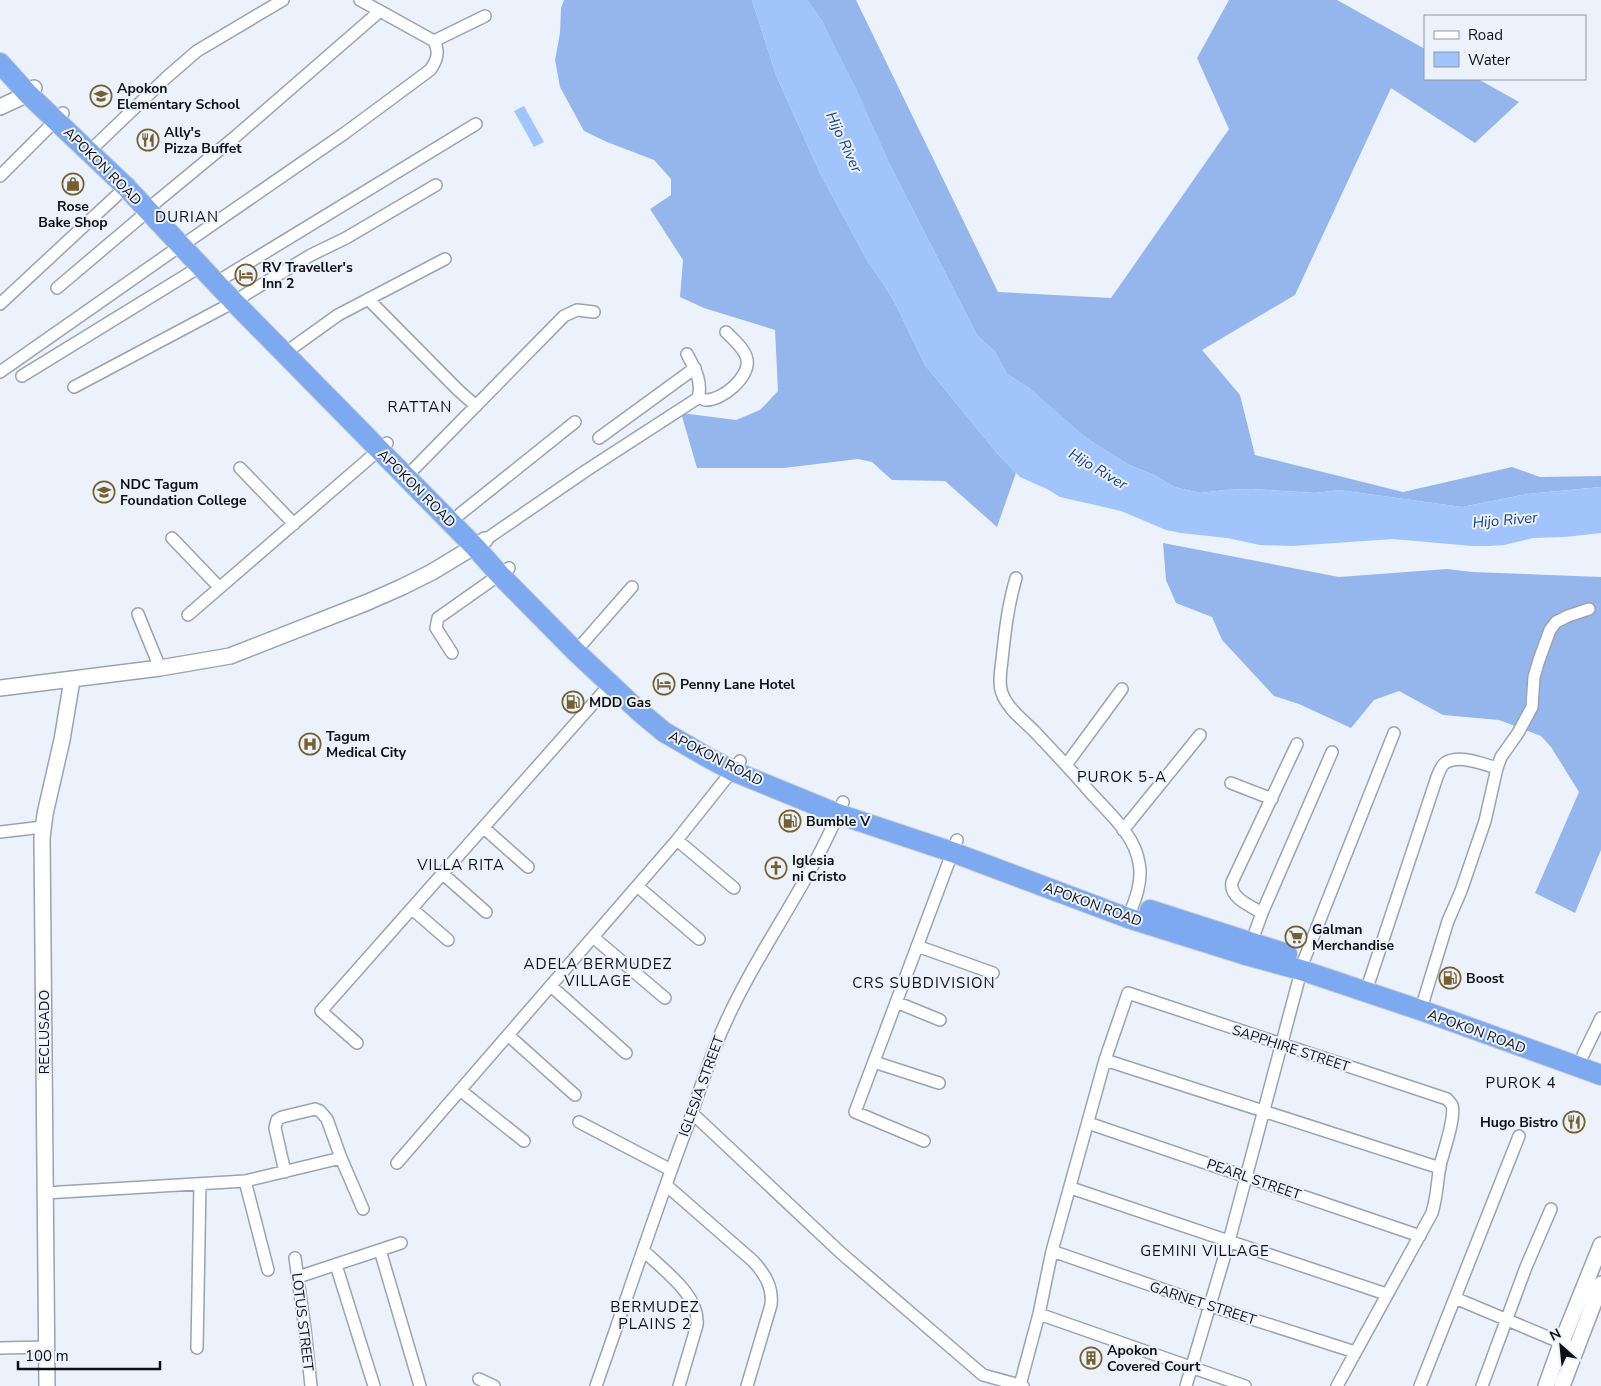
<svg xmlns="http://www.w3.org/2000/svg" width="1601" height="1386" font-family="'Nunito Sans',sans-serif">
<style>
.forest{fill:#95b6ed}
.water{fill:#a2c4fc}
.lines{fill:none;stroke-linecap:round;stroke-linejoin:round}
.street-casing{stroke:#99a3b2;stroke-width:14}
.secondary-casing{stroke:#99a3b2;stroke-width:18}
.highway-casing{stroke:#cecfd0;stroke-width:22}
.street{stroke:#fff;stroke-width:11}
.secondary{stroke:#fff;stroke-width:15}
.highway{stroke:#7da9f1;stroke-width:20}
.labels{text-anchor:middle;stroke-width:4;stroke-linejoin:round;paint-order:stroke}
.poi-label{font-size:14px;font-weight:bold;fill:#0c0f14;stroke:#ecf2fc;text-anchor:start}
.street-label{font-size:14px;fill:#0c0f14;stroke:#ecf2fc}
.water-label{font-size:15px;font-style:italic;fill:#1b4081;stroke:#ecf2fc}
.neighbourhood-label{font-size:15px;letter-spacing:1px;fill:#0c0f14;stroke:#ecf2fc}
</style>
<rect width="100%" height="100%" fill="#ecf2fc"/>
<path class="forest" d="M564,0H752L776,75L820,173L868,262L883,283L896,305L925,365L997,453L1016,473L997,527L945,481L892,480L872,462L858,459L784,468H697L681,413L736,420L760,410L778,391L775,330L704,308L680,297L683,260L650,209L671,195V179L654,160L607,142L584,131L560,87L555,60L560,33L561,8Z
M807,0H856L998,292L1111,298L1229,129L1197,58L1229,0H1337L1425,49V79H1478L1519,102L1475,143L1391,88L1295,295L1202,350L1240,395L1255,455L1403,492L1512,467L1540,477L1601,476V487L1527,494L1462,507L1339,490L1315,493L1251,489L1225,490L1200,493L1174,487L1152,474L1129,465L1086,438L1029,388L1007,374L995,352L977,335L889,163L868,116L822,21Z
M1163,543L1339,577L1447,569L1472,572L1601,577V850L1575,913L1535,893L1579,792L1551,747L1541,736L1499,720L1443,715L1399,691L1374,700L1351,728L1299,704L1274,696L1222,640L1212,617L1176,603L1166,580Z"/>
<path class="water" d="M752,0H807L822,21L857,90L889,163L977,335L995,352L1007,374L1029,388L1048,404L1086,438L1129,465L1152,474L1174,487L1200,493L1225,490L1251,489L1315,493L1339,490L1462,507L1527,494L1601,487V533L1565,537L1533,538L1504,545L1489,546H1472L1393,539L1292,546L1260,545L1227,538L1181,533L1166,530L1121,511L1060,497L1047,489L1020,477L997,453L925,365L896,305L883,283L868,262L820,173L776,75Z
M524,106L544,142L534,147L514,111Z"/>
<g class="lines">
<g class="street-casing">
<path id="street" d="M360,0L434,41L485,16
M97,144L167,77L197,51L283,0
M0,176L63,113
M155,203L235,137L380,11
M190,240L345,133L430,70C437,61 440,52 434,41
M225,277L476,124
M57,288L148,211
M243,296L311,255L346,238L436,185
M368,299L458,390L476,406
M0,304L129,184
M285,353L338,315L445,259
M0,372L180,246
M22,376L201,266
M74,387L234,302
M698,398C700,398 703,399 705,400C722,401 750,377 747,360C746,350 733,339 726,332
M599,438L695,368
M240,468L294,524
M406,477L564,316L577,310L594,312
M460,514L575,422
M172,538L219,587
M485,540L587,470L698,398C703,382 694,367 687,354
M1016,578C1008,605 1005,631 1002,660C1001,670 998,683 1002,693C1007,708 1023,720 1034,731C1053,751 1072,771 1090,792C1108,812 1135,835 1139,863C1143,881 1135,901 1128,918
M138,614L160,668
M188,615L387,443
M583,643L632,587
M452,653L436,628L438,618L509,568
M1066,765L1122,689
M1231,783L1272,799
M484,828L528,867
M1123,830L1200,735
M0,832L43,827
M677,840L734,888
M443,874L486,912
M637,886L699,939
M412,909L448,940
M1262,913C1251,906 1229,898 1232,882L1297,744
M593,937L665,998
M917,946L993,973
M1250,946L1262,913L1332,752
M1369,982L1437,777C1439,772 1441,766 1445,763C1460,754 1482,764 1497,768
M551,986L626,1053
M1424,999L1448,921L1461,891L1485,821L1497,768L1501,757L1518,733L1532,707L1534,677L1539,660L1550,630L1556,622L1568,616L1589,609
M896,1002L940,1020
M508,1035L575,1095
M357,1043L321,1011L613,681
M1583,1055L1601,1018
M1105,1060L1440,1168
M874,1062L939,1083
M460,1090L524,1141
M692,1113L841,1253L983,1375L1023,1386
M579,1122L671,1170
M1088,1123L1420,1236
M924,1141L855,1112L957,840
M397,1163L677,840L740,761
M285,1172L275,1128L277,1120L282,1117L315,1109L320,1111L327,1119L341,1158L363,1209
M245,1181L268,1270
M666,1185L753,1261C765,1274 773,1287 771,1305L747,1386
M1071,1188L1386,1294
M45,1193L245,1181L341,1158
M380,1250L420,1386
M644,1251C663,1270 700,1295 697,1325L679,1386
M1052,1251L1211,1306L1355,1352
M295,1258L305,1329L311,1386
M336,1265L374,1386
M298,1277L401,1243
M1455,1298L1569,1346
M1039,1314L1245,1386
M0,1348L46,1347
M197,1348L200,1184
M479,1379L494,1386
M1020,1385L1039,1314L1052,1251L1105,1060L1128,993L1447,1099L1452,1105C1456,1118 1443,1152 1440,1166C1437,1182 1437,1197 1432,1213L1337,1386
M596,1386C627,1298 656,1209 689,1122C700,1090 710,1056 724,1026C758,949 812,881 843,802
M1186,1386L1229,1241L1304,960L1394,733
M1420,1386L1519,1136
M1482,1386L1526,1267L1551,1209"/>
</g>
<g class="secondary-casing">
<path id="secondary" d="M0,107L28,94L34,88
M0,688L160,668L230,656L368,602L402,587L432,572L485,540
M47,1386L42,838L45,814L62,740L72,680
M1546,1386L1561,1344L1601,1245
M1562,1386L1601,1284"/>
</g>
<g class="highway-casing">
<path id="highway" d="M0,63L28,94L126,187L234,302L475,547L500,575L575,651L640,712L664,732L707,757L733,771L838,814L952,852L1128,918L1246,955L1301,970L1429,1013L1601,1075
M1150,910L1287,954"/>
</g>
<use href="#street" class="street"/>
<use href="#secondary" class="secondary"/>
<use href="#highway" class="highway"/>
</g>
<defs>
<g id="school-ring" transform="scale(1.125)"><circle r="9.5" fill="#ecf2fc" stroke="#765f2f" stroke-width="1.5"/><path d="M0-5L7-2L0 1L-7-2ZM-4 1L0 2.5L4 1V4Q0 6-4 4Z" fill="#765f2f"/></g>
<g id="restaurant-ring" transform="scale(1.125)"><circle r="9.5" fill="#ecf2fc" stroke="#765f2f" stroke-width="1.5"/><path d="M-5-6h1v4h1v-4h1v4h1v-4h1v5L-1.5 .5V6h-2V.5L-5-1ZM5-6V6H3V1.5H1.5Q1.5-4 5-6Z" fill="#765f2f"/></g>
<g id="shop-ring" transform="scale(1.125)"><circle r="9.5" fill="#ecf2fc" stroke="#765f2f" stroke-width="1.5"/><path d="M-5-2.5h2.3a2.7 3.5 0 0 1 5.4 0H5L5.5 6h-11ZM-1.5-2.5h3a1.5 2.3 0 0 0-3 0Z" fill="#765f2f"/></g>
<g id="hotel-ring" transform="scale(1.125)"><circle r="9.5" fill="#ecf2fc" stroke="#765f2f" stroke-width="1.5"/><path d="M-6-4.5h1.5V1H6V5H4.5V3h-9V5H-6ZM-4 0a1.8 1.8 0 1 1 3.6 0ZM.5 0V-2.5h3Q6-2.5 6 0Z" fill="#765f2f"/></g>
<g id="university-ring" transform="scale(1.125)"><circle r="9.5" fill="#ecf2fc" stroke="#765f2f" stroke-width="1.5"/><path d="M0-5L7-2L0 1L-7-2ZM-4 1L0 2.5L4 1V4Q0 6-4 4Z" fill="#765f2f"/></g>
<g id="fuel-ring" transform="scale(1.125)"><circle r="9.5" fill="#ecf2fc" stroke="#765f2f" stroke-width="1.5"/><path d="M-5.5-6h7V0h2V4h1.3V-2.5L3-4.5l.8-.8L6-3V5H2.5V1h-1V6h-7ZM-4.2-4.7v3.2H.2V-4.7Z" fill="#765f2f"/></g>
<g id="hospital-ring" transform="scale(1.125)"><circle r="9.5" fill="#ecf2fc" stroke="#765f2f" stroke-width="1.5"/><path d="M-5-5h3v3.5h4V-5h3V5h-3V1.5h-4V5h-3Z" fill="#765f2f"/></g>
<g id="church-ring" transform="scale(1.125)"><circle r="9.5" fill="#ecf2fc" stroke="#765f2f" stroke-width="1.5"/><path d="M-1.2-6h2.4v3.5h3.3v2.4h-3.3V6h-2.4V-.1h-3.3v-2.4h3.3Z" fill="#765f2f"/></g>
<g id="supermarket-ring" transform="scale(1.125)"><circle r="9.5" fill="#ecf2fc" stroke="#765f2f" stroke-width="1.5"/><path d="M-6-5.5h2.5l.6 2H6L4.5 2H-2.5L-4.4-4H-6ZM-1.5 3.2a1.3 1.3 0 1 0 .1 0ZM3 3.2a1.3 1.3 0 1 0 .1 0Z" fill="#765f2f"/></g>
<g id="building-ring" transform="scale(1.125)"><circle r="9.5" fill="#ecf2fc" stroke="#765f2f" stroke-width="1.5"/><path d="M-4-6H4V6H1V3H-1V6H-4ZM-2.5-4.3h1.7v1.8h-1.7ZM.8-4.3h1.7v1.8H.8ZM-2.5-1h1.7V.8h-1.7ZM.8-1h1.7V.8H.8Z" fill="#765f2f"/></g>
</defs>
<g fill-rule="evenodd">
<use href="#school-ring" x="101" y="96"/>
<use href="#restaurant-ring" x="148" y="140"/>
<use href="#shop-ring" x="73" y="184"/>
<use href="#hotel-ring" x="246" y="275"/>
<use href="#university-ring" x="104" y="492"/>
<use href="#hotel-ring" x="664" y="684"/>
<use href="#fuel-ring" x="573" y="702"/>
<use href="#hospital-ring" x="310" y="744"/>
<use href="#fuel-ring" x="790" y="821"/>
<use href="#church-ring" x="776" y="868"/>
<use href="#supermarket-ring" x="1296" y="937"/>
<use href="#fuel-ring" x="1450" y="978"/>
<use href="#restaurant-ring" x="1574" y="1122"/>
<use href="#building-ring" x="1091" y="1358"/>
</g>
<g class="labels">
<g class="poi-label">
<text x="117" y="93">Apokon<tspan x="117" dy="16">Elementary School</tspan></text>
<text x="164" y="137">Ally's<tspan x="164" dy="16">Pizza Buffet</tspan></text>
<text x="73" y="211" text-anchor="middle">Rose<tspan x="73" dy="16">Bake Shop</tspan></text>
<text x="262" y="272">RV Traveller's<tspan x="262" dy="16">Inn 2</tspan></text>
<text x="120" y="489">NDC Tagum<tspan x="120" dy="16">Foundation College</tspan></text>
<text x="680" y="689">Penny Lane Hotel</text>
<text x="589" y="707">MDD Gas</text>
<text x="326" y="741">Tagum<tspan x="326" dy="16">Medical City</tspan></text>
<text x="806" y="826">Bumble V</text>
<text x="792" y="865">Iglesia<tspan x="792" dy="16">ni Cristo</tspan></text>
<text x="1312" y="934">Galman<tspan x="1312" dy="16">Merchandise</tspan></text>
<text x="1466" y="983">Boost</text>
<text x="1558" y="1127" text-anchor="end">Hugo Bistro</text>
<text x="1107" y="1355">Apokon<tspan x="1107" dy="16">Covered Court</tspan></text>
</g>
<g class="street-label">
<text transform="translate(103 166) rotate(45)" y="5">APOKON ROAD</text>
<text transform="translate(417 488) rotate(45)" y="5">APOKON ROAD</text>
<text transform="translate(716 758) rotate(27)" y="5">APOKON ROAD</text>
<text transform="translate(1093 904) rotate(20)" y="5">APOKON ROAD</text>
<text transform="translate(1477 1031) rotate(20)" y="5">APOKON ROAD</text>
<text transform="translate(44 1032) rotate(-90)" y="5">RECLUSADO</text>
<text transform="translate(1291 1048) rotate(18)" y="5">SAPPHIRE STREET</text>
<text transform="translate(701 1086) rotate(-70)" y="5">IGLESIA STREET</text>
<text transform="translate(1254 1179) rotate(19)" y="5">PEARL STREET</text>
<text transform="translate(1203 1303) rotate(18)" y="5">GARNET STREET</text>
<text transform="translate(303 1322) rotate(83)" y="5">LOTUS STREET</text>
</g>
<g class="water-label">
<text transform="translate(844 142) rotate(65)" y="5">Hijo River</text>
<text transform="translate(1098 469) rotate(31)" y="5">Hijo River</text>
<text transform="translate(1505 520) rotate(-5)" y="5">Hijo River</text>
</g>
<g class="neighbourhood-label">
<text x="187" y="222">DURIAN</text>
<text x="420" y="412">RATTAN</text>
<text x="1122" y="782">PUROK 5-A</text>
<text x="461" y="870">VILLA RITA</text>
<text x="598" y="969">ADELA BERMUDEZ<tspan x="598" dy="17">VILLAGE</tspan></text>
<text x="924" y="988">CRS SUBDIVISION</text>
<text x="1521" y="1088">PUROK 4</text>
<text x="1205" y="1256">GEMINI VILLAGE</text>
<text x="655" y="1312">BERMUDEZ<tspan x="655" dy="17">PLAINS 2</tspan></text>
</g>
</g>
<rect x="1424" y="15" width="162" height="65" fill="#ecf2fc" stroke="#92979f"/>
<rect x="1434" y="31" width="25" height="8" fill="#ffffff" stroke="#92979f"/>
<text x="1468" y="40" font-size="15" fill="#0c0f14">Road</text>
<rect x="1434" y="52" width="25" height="15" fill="#a2c4fc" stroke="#92979f"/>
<text x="1468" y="65" font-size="15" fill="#0c0f14">Water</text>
<g transform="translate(1561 1346) rotate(333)" stroke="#ecf2fc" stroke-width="4" paint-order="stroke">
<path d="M0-4L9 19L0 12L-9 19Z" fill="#0c0f14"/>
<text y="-8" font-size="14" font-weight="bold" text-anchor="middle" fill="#0c0f14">N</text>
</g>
<path d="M18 1361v8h142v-8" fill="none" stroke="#0c0f14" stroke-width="2.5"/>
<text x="25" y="1361" font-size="15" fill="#0c0f14" stroke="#ecf2fc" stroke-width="4" paint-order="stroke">100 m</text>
</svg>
